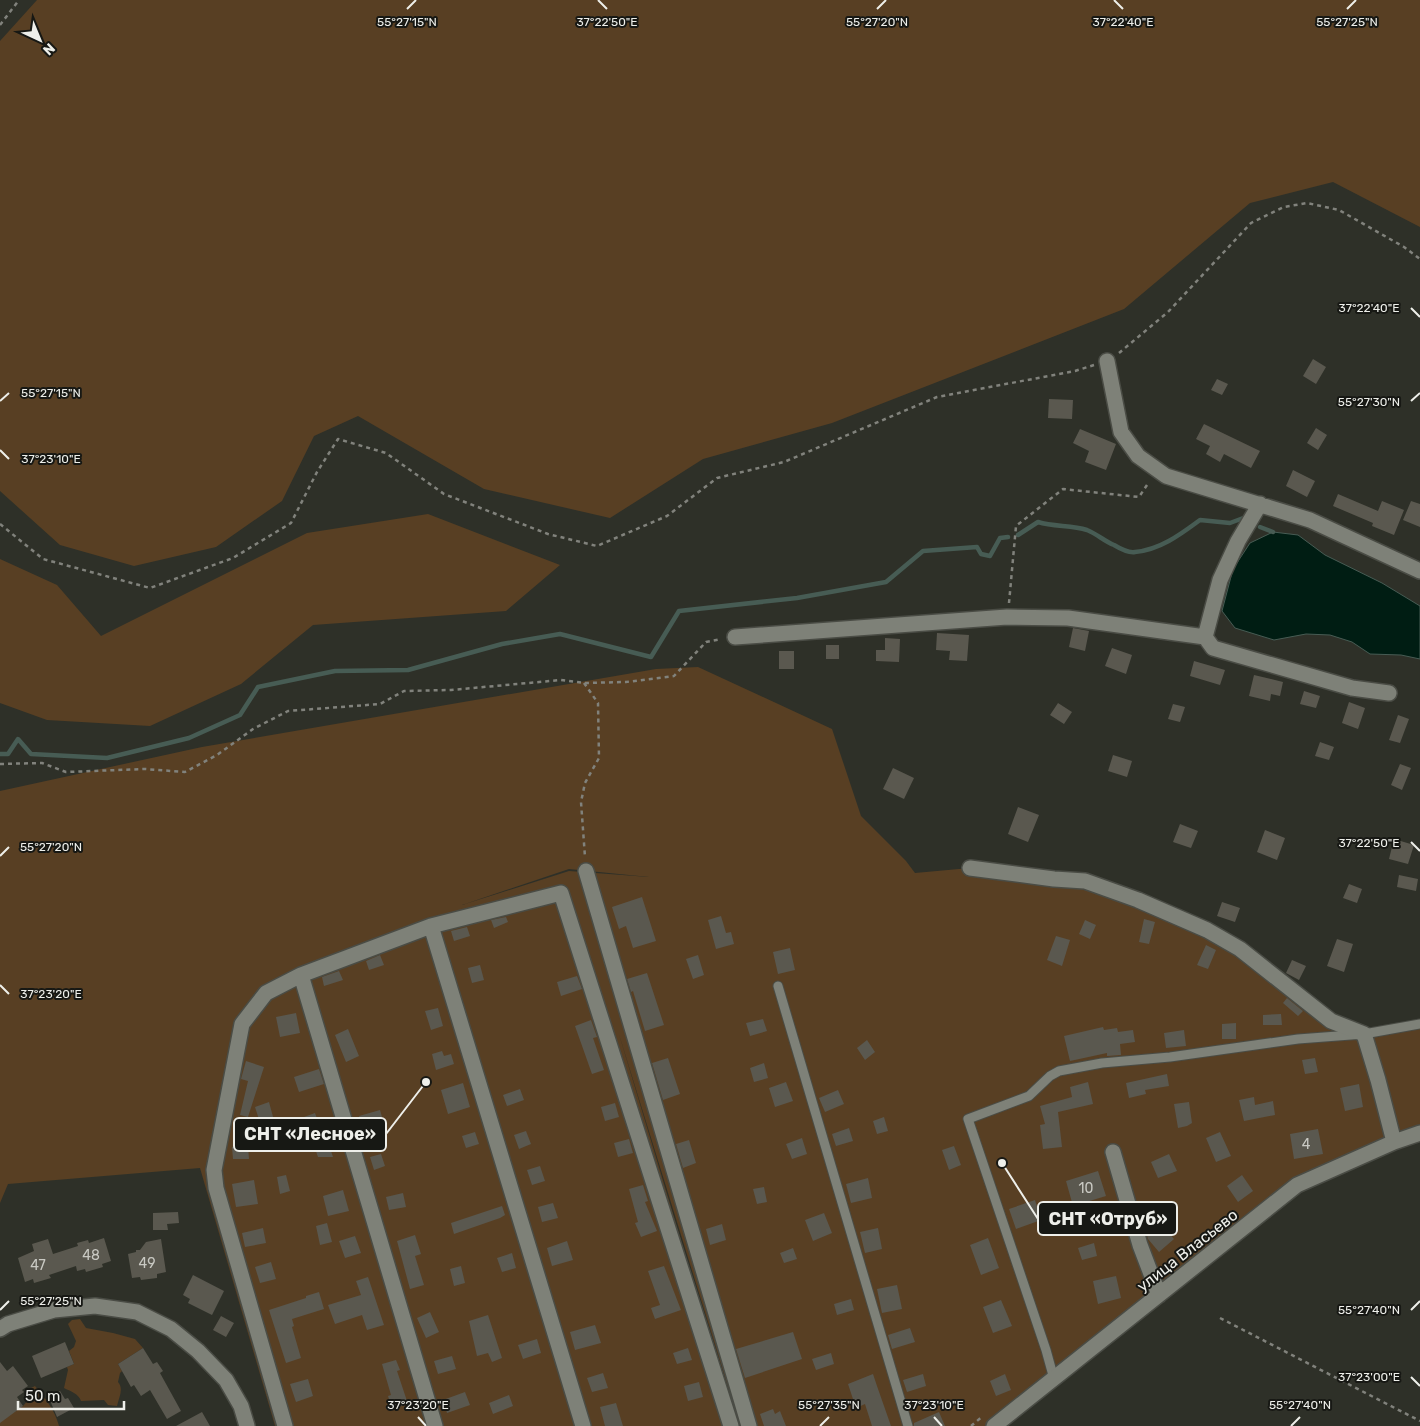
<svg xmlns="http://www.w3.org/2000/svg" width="1420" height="1426" font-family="Rubik,sans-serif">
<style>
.green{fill:#583f23;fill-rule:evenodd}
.water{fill:#001d13;stroke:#475c54}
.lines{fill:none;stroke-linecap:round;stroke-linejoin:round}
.stream{stroke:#475c54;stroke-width:4.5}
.building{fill:#5a584f}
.service-casing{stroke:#4a4c45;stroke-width:11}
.minor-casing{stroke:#4a4c45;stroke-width:18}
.path{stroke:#81827c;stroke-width:2.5;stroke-dasharray:4 4;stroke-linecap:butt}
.service{stroke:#7e8178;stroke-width:9}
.minor{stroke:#7e8178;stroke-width:15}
.ticks{fill:none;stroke:#eeefea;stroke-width:2}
.labels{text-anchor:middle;stroke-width:4;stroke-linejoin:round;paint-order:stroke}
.number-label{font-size:14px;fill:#c9c9c3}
.street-label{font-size:16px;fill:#eeefea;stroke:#171814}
.ticks-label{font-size:12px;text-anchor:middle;fill:#eeefea;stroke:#171814;stroke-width:4;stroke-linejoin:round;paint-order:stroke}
.leader{fill:none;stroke:#eeefea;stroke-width:2}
.callout-dot{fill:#eeefea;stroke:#171814;stroke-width:2}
.callout{fill:#171814;stroke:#eeefea;stroke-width:2}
.callout-label{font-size:18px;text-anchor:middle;font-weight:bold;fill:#eeefea}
</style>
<rect width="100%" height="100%" fill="#2e3028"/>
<path class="green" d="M37,0H1420V227L1333,182L1250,203L1124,309L832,423L703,459L610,518L484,489L358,416L314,436L282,501L216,547L134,566L60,545L0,491V41Z
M428,514L560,565L506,611L313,625L241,684L150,726L47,720L0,703V559L57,585L101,636L307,533Z
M698,667L832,729L861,816L906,861L915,873L970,868L1085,881L1207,930L1363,1039L1420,1027V1132L1297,1185L994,1426H740L618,1031L737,1426H275L200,1168L8,1184L0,1203V791L202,747L656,669ZM569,869L649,877L569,871L462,905Z
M80,1319L86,1328L113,1333L135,1339L143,1348L118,1364L122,1371L120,1373L118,1382C124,1389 119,1397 117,1406L108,1405L104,1400L81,1401C79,1394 70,1391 64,1388L68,1370L67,1367L74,1364L69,1351L74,1347L76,1341L68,1324L72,1320Z
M35,1386C45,1398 55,1410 59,1426H0V1418L23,1406L30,1398L29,1389Z"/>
<path class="water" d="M1273,532L1298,535L1325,555L1382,583L1420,606V659L1401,655L1370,654L1352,642L1330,635L1306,634L1274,640L1235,628L1222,611L1233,569L1250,543Z"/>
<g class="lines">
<path class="stream" d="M1260,527L1273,532
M1018,535L1038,522C1054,527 1071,525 1087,530C1097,534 1104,541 1114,545C1119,548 1129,553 1135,552C1160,550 1181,534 1200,520L1230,523L1246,517
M0,754H8L18,739L31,754L107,758L189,738L240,715L258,687L335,671L408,670L502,644L560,634L651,657L679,611L797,598L886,582L923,551L977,547L981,554L990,556L1000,538L1008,537"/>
</g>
<path class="building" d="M1313,359L1326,367L1316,384L1303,376Z
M1217,379L1228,384L1222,395L1211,390Z
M1049,399L1073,400L1072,419L1048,418Z
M1204,424L1260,451L1251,468L1224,454L1220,462L1206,454L1210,446L1196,439Z
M1316,428L1327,435L1318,450L1307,443Z
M1080,429L1116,444L1106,470L1085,462L1089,451L1073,443Z
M1293,470L1315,481L1307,497L1286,486Z
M1338,494L1378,511L1382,501L1404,510L1394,535L1372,526L1373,523L1333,506Z
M1411,501L1420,504V527L1403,520Z
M1073,628L1089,631L1085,651L1069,647Z
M937,633L969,635L967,661L949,660L950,651L936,650Z
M885,638L900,639L899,662L876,661V650H885Z
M826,645H839V659H826Z
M1112,648L1132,655L1126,674L1105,666Z
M779,651H794V669H779Z
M1194,661L1225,670L1220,685L1190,676Z
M1254,675L1283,682L1280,696L1271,694L1270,701L1249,696Z
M1304,691L1320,696L1316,708L1300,704Z
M1349,702L1365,708L1358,729L1342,723Z
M1058,703L1072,712L1064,724L1050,715Z
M1173,704L1185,707L1180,722L1168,719Z
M1398,715L1409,719L1400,743L1389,740Z
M1320,742L1334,747L1329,760L1315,756Z
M1113,755L1132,761L1127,777L1108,771Z
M1400,764L1411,768L1402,790L1391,785Z
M893,768L914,778L904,799L883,789Z
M1018,807L1039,815L1028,842L1008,834Z
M1180,824L1198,831L1191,848L1173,842Z
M1265,830L1285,838L1277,860L1257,852Z
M1394,839L1414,845L1408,864L1389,859Z
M1399,875L1418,879L1416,891L1397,887Z
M1349,884L1362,889L1357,903L1343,898Z
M642,897L656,941L633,948L626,926L619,929L612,907Z
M1222,902L1240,908L1235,922L1217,916Z
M721,916L726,933L731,932L734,944L716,949L708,920Z
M506,917L508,922L494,928L491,920Z
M1144,919L1155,922L1149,944L1139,942Z
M1085,920L1096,925L1090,939L1079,934Z
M467,927L470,936L454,941L451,931Z
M1056,936L1070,940L1062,966L1047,960Z
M1337,939L1353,944L1344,972L1327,966Z
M1206,945L1216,950L1208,969L1197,965Z
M790,948L795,970L778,974L773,952Z
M380,955L384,965L369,970L366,961Z
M698,955L704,975L693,979L686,959Z
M1292,960L1306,966L1299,980L1286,973Z
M480,965L484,980L472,983L468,968Z
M339,971L343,980L324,986L322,977Z
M647,973L664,1025L645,1031L633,991L631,992L627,979Z
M577,976L582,989L561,996L557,982Z
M1287,998L1303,1011L1298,1016L1283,1003Z
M438,1008L443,1026L431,1030L425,1011Z
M296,1013L300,1033L280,1037L276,1017Z
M1281,1014L1282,1025H1263V1015Z
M763,1019L767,1031L750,1036L746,1023Z
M591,1020L597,1037L593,1038L604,1070L592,1074L575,1026Z
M1236,1023V1039H1222V1024Z
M1103,1027L1104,1030L1117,1028L1118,1032L1133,1030L1135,1042L1120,1044L1121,1055L1107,1056V1053L1070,1061L1064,1036Z
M348,1029L359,1056L346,1062L335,1035Z
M1184,1030L1186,1046L1166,1048L1164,1033Z
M867,1040L875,1052L865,1060L857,1048Z
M442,1051L444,1056L451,1054L454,1064L436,1070L432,1054Z
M668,1058L680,1094L663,1100L652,1063Z
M1315,1058L1318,1072L1305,1074L1302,1060Z
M246,1061L264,1067L248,1117L240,1115L248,1081L241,1079Z
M764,1063L768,1078L754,1082L750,1068Z
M319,1069L324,1084L299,1092L294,1077Z
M1167,1074L1169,1086L1145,1090L1146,1094L1129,1098L1126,1083Z
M786,1082L793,1101L775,1107L769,1088Z
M1088,1082L1093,1104L1058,1112L1062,1147L1043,1149L1040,1125L1045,1124L1040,1106L1072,1097L1070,1087Z
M463,1083L470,1107L448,1114L441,1090Z
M1359,1084L1363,1107L1345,1111L1340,1088Z
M520,1089L524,1100L507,1106L503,1095Z
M838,1090L844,1104L825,1112L819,1098Z
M1254,1097L1255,1105L1273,1101L1275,1115L1244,1121L1239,1100Z
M269,1102L276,1128L263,1132L255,1107Z
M1189,1102L1192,1123L1187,1126L1178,1128L1174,1104Z
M615,1103L619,1117L605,1121L601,1107Z
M380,1110L384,1124L363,1130L359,1116Z
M315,1113L319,1124L326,1121L330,1131L325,1133L333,1157H318L304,1117Z
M884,1117L888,1131L877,1134L873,1121Z
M849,1128L853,1141L836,1146L832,1134Z
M1318,1129L1323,1154L1294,1159L1290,1134Z
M526,1131L531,1144L519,1149L514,1135Z
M475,1132L479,1144L466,1148L462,1136Z
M1220,1132L1231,1156L1216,1162L1206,1138Z
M802,1138L807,1154L792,1159L786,1144Z
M629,1139L633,1153L618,1157L614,1143Z
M689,1140L696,1163L683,1168L676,1144Z
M248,1146L249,1159H233L232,1147Z
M954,1146L961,1165L949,1170L942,1150Z
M381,1154L385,1166L374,1170L370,1157Z
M1169,1154L1177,1171L1158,1178L1151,1162Z
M540,1166L545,1181L532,1185L527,1170Z
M1098,1171L1106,1196L1073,1206L1066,1181Z
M286,1175L290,1191L280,1194L277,1177Z
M1242,1175L1253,1191L1238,1202L1227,1186Z
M868,1178L872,1198L851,1203L846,1184Z
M254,1180L258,1204L236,1207L232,1184Z
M643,1185L648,1201L645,1202L657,1231L641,1237L635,1223L638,1222L629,1189Z
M764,1187L767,1202L757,1204L753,1189Z
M343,1190L349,1211L328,1216L323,1196Z
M403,1193L406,1207L389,1210L386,1197Z
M1035,1200L1041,1220L1016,1229L1009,1209Z
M553,1203L558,1218L542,1222L538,1207Z
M502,1206L505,1215L500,1218L454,1234L451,1223Z
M178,1212L179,1223L167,1224L168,1230H153V1213Z
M824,1213L832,1233L813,1241L805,1220Z
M1157,1220L1174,1239L1159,1252L1148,1239L1146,1231Z
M327,1223L332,1242L320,1245L316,1226Z
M722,1224L726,1240L710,1245L706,1229Z
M263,1228L266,1243L245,1247L242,1233Z
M878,1228L882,1249L865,1253L860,1232Z
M415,1235L421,1254L415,1256L424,1285L410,1289L397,1241Z
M355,1236L361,1253L345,1258L339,1241Z
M104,1238L111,1261L102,1264L103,1267L86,1272L85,1269L77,1271L76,1266L49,1275L51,1278L34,1283L33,1279L25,1282L18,1258L34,1251L32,1244L48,1239L53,1254L78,1246L77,1243L88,1240L89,1243Z
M988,1238L999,1268L981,1275L970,1245Z
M161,1239L166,1272L157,1274V1278L141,1280L140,1277L132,1278L128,1254L136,1252V1250H140L146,1242Z
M567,1241L573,1260L552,1266L547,1248Z
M1094,1243L1097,1256L1082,1260L1078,1248Z
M793,1248L797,1259L784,1263L780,1253Z
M512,1253L516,1268L502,1272L497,1258Z
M271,1262L276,1279L260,1283L255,1267Z
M461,1266L465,1283L454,1286L450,1269Z
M664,1266L681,1310L655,1319L651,1308L660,1305L648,1271Z
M193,1275L224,1291L212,1315L188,1303L190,1299L183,1295Z
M1116,1276L1121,1298L1098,1304L1093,1281Z
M368,1277L384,1325L367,1330L362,1315L335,1324L328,1305L361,1295L356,1281Z
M897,1285L902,1309L882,1313L877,1289Z
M319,1292L324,1309L292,1319L294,1326L292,1327L301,1358L286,1363L269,1310L306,1298V1296Z
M851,1299L854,1310L837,1315L834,1304Z
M1001,1300L1012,1326L993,1333L983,1307Z
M430,1312L439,1332L426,1338L417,1318Z
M488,1315L502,1358L492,1362L488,1353L477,1356L469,1321Z
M221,1316L234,1323L226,1337L213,1330Z
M595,1325L601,1343L575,1350L570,1332Z
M910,1328L915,1342L892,1349L888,1335Z
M793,1332L802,1359L745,1378L736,1349Z
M537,1339L541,1353L523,1359L518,1345Z
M65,1342L74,1364L41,1378L32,1356Z
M143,1348L153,1364L157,1362L163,1371L160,1373L181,1411L167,1419L150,1390L141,1396L134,1385L131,1387L118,1364Z
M688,1348L692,1360L677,1364L673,1353Z
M831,1353L834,1364L816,1370L812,1359Z
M452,1356L456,1369L438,1374L434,1361Z
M396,1360L400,1370L397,1371L408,1404L392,1409L388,1396L391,1395L382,1364Z
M0,1362L7,1371L13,1366L28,1386L22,1390L24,1392L17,1397L23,1406L0,1423Z
M603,1373L608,1388L592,1392L587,1378Z
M873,1374L877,1386L891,1426H872L865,1404L856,1408L848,1384Z
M923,1374L926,1386L907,1392L903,1380Z
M1005,1374L1011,1390L996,1396L990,1381Z
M308,1379L313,1396L296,1402L290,1384Z
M699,1382L703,1397L688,1401L684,1386Z
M60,1391L65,1399L68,1398L74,1408L57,1417L49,1398Z
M465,1392L470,1405L447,1413L443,1400Z
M509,1395L513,1406L493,1414L489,1403Z
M616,1403L623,1426H605L600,1407Z
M773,1409L775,1414L780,1411L786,1426H764L760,1414Z
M202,1412L210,1426H176Z
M939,1412L945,1426H914V1423Z"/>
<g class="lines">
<g class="service-casing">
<path id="service" d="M778,986L908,1426
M1054,1379L1046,1350L968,1119L1029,1096L1050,1076L1059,1071L1102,1063L1170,1057L1298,1039L1364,1034L1420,1024"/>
</g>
<g class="minor-casing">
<path id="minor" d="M1107,361L1121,432L1138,456L1166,476L1310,520L1420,571
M1260,504L1238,541L1220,580L1205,637L1213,648L1352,688L1389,693
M735,637L1007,617L1068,618L1205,637
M970,868L1054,879L1085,881L1138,900L1207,930L1240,949L1331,1021L1364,1034L1378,1080L1394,1142
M586,871L749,1426
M431,926L583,1426
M301,975L435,1426
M1113,1152L1140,1245L1159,1295
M0,1329L8,1324L54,1310L95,1306L137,1312L171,1329L198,1351L226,1380L241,1406L247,1426
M285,1426L216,1188L214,1170L242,1024L266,993L301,975L431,926L561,893L731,1426
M994,1426L1297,1185L1394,1142L1420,1133"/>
</g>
<path class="path" d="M0,25L19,0
M1119,353L1168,312L1251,223L1284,207L1307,203L1339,210L1404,247L1420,259
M0,524L43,559L150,588L233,558L291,523L317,472L338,439L386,453L444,494L548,534L597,546L667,516L717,478L784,462L937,397L1075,371L1094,365
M1009,603L1016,526L1063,489L1139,497L1149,482
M584,683L598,703L599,758L585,783L581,802L585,857
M0,764L42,763L66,772L145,769L185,772L217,755L253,729L288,711L380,704L404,691L451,690L561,680L584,683L626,682L674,676L706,642L721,639
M1220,1318L1420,1421
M971,1426L983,1416"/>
<use href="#service" class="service"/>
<use href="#minor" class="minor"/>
</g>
<path class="ticks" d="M598,0L607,9M1114,0L1123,9M407,9L416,0M877,9L886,0M1347,9L1356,0M1411,308L1420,317M0,401L9,393M1411,401L1420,393M0,450L9,459M1411,842L1420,851M0,856L9,847M0,985L9,994M0,1310L9,1301M1411,1310L1420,1301M1411,1377L1420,1386M418,1417L426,1426M934,1417L942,1426M820,1426L829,1417M1291,1426L1300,1417"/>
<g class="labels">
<g class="number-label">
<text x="1306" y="1149">4</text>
<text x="1086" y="1193">10</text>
<text x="91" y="1260">48</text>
<text x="147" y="1268">49</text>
<text x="38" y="1270">47</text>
</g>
<g class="street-label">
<text transform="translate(1187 1250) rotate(-38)" y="6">улица Власьево</text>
</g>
</g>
<g class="ticks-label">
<text x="877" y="26">55°27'20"N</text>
<text x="407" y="26">55°27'15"N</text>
<text x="1347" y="26">55°27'25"N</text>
<text x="607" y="26">37°22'50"E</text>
<text x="1123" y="26">37°22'40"E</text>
<text x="1369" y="312">37°22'40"E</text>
<text x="51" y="397">55°27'15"N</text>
<text x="1369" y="406">55°27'30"N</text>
<text x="51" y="463">37°23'10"E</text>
<text x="1369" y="847">37°22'50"E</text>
<text x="51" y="851">55°27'20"N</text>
<text x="51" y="998">37°23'20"E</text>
<text x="51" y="1305">55°27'25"N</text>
<text x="1369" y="1314">55°27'40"N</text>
<text x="1369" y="1381">37°23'00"E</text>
<text x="418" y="1409">37°23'20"E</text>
<text x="934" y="1409">37°23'10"E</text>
<text x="829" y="1409">55°27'35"N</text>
<text x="1300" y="1409">55°27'40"N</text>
</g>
<path class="leader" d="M426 1082L386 1134M1002 1163L1038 1219"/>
<g class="callout-dot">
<circle cx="426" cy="1082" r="5"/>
<circle cx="1002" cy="1163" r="5"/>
</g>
<g class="callout">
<rect x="234" y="1118" width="152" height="33" rx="5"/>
<rect x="1038" y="1202" width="139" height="33" rx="5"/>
</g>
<g class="callout-label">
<text x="310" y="1140">СНТ «Лесное»</text>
<text x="1108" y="1225">СНТ «Отруб»</text>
</g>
<g transform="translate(40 40) rotate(136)" stroke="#171814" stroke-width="4" paint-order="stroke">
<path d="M0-4L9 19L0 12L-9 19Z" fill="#eeefea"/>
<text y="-8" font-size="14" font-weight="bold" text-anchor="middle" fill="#eeefea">N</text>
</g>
<path d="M18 1401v8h106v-8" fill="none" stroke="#eeefea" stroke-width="2.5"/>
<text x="25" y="1401" font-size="15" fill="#eeefea" stroke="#171814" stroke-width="4" paint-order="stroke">50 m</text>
</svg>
